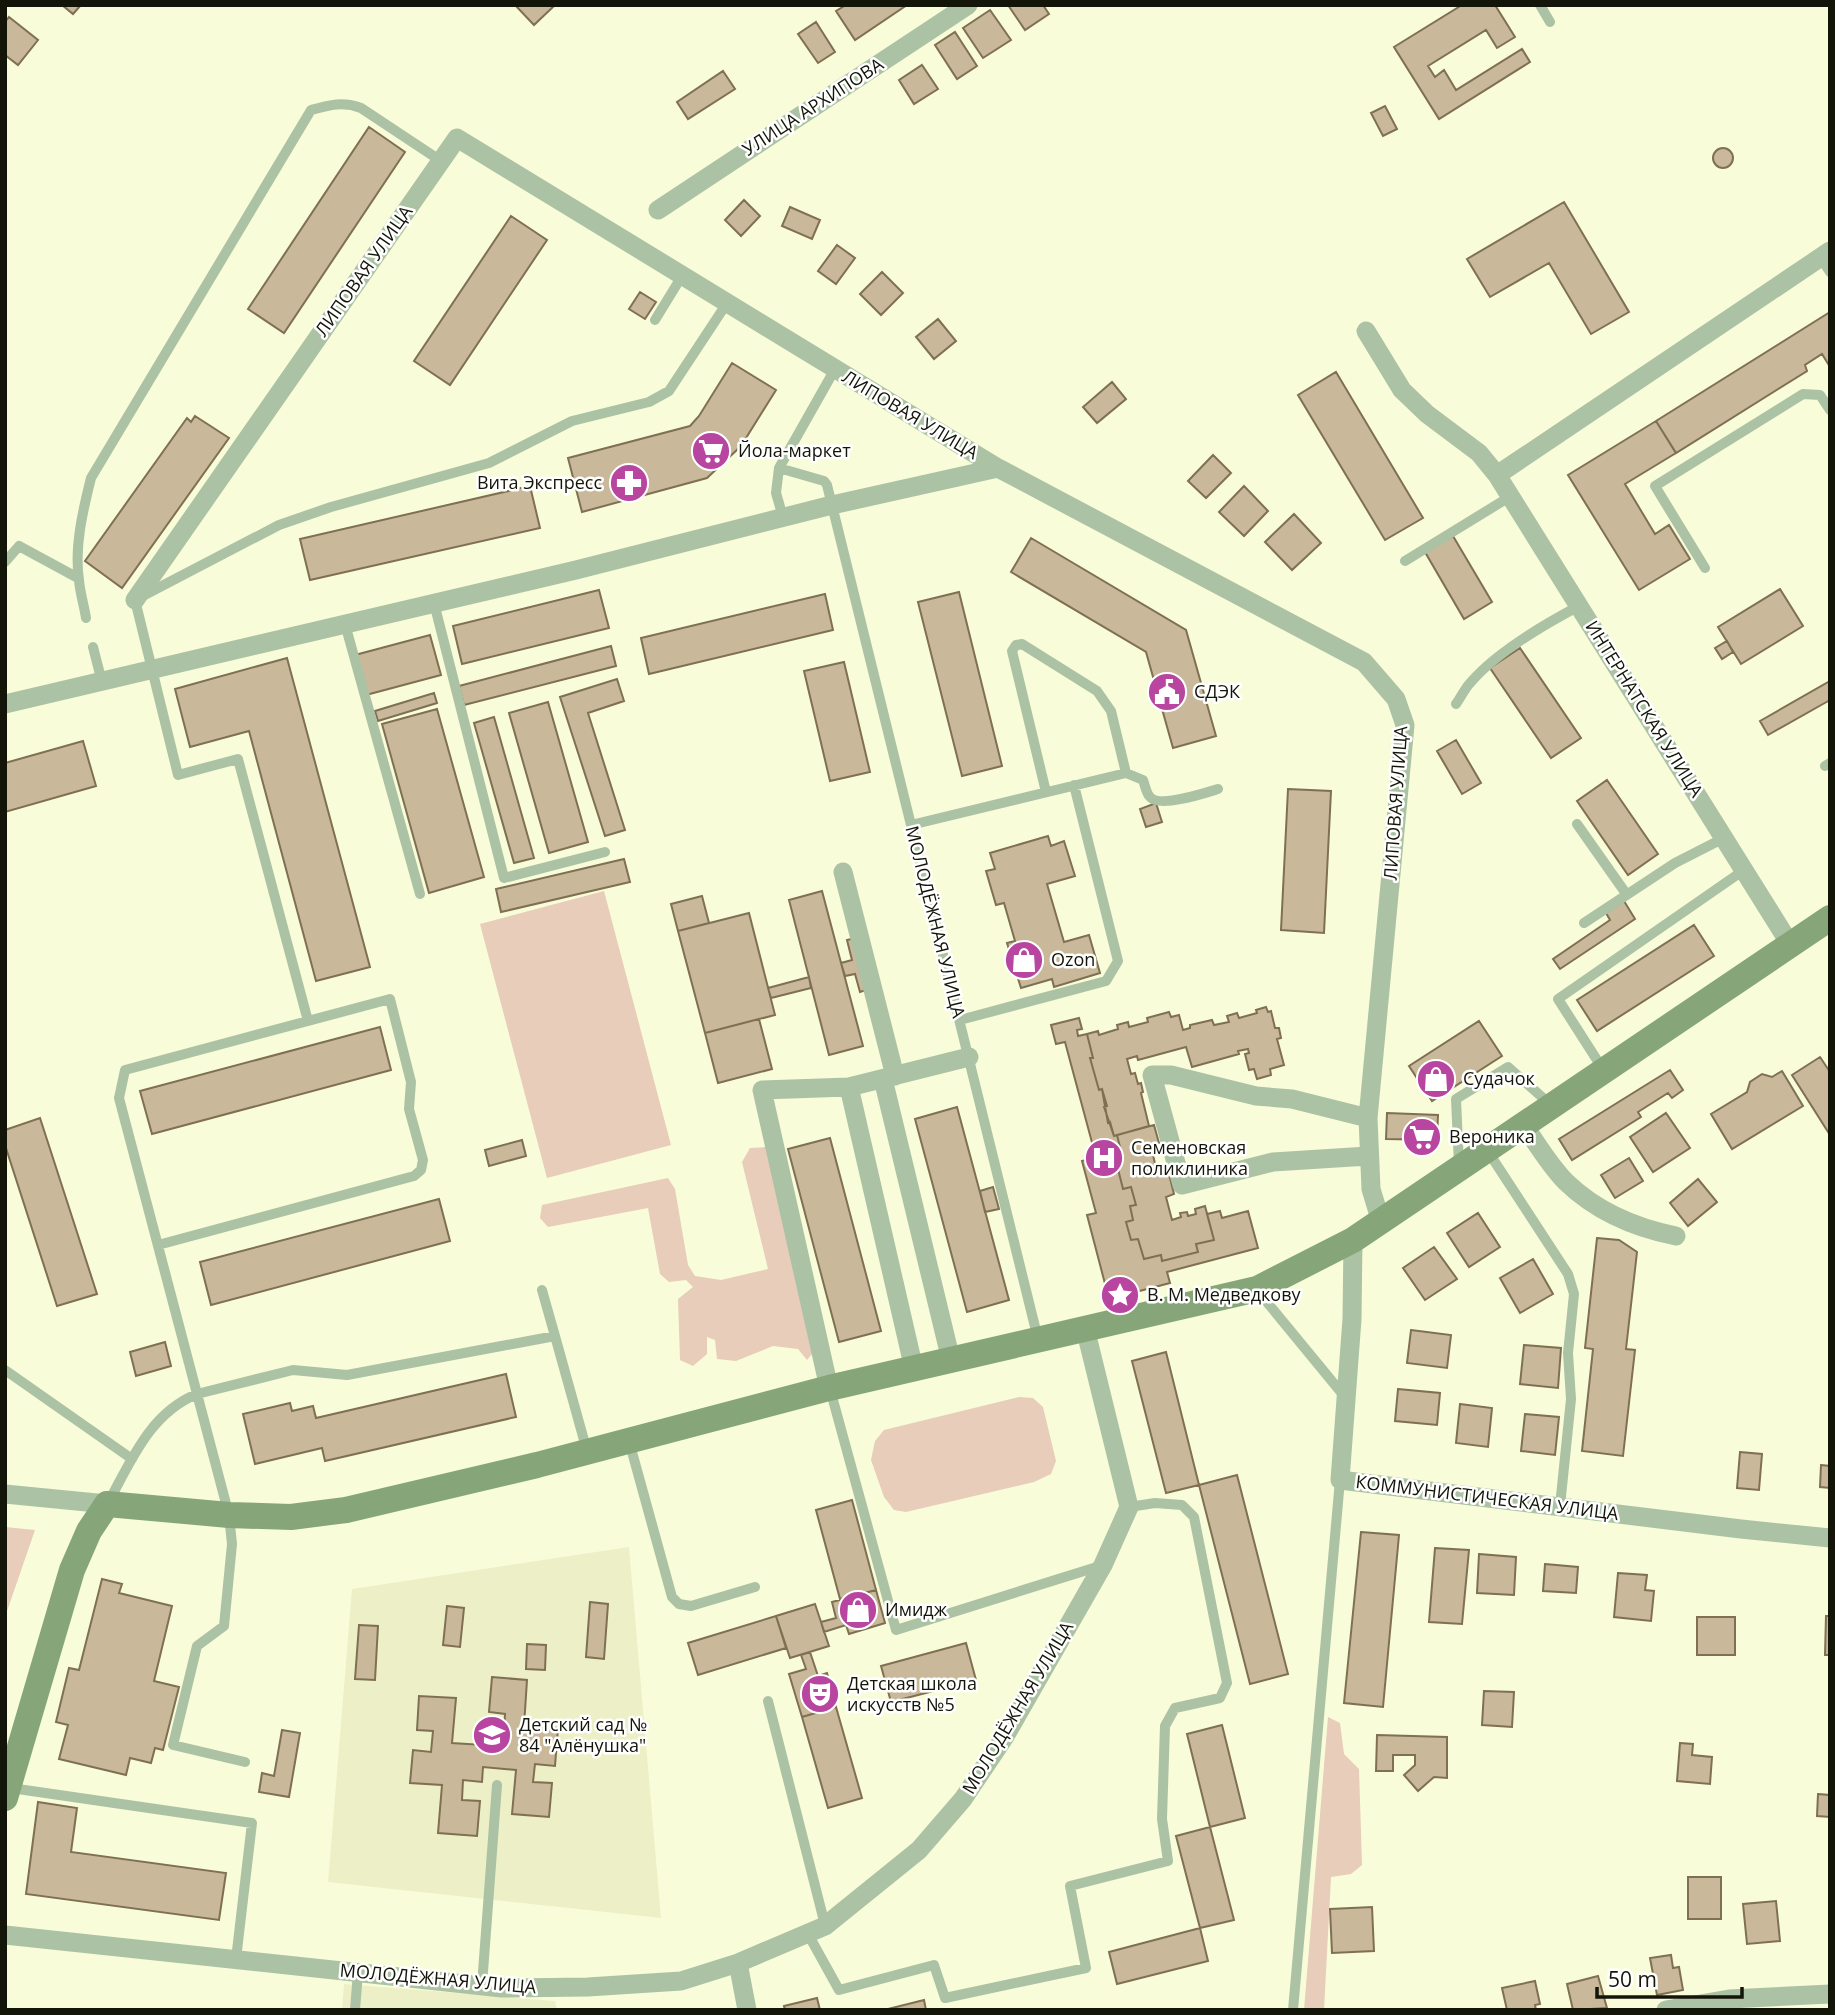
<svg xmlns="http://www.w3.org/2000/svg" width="1835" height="2015" font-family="'Open Sans',sans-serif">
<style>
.built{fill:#edf0c6}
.green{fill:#e7cdba}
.building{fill:#c9b99a;stroke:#7f7054;stroke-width:2}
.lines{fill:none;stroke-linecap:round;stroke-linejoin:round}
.lane{stroke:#acc2a4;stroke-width:10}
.street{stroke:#acc2a4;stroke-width:19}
.secondary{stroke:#86a67a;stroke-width:26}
.labels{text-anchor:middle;stroke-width:5;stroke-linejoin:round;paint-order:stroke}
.street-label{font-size:18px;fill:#141509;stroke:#fff}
.poi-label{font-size:18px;fill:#141509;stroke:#fff;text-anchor:start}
</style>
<rect width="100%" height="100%" fill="#f9fcd9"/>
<path class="built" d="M629,1547L661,1918L328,1882L352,1589Z
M344,1984L555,2001L557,2010H342Z"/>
<path class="green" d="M604,891L671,1145L547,1178L480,924Z
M766,1147L812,1354L807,1360L798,1349L773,1346L736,1361L717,1359L715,1340L707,1337V1354L693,1366L680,1360L678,1299L693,1287L686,1280L669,1282L660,1274L648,1208L548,1227L540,1218L542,1205L668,1178L675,1189L688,1265L695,1276L721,1280L768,1269L742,1162L750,1148Z
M1019,1397L1033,1398L1043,1407L1056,1461L1051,1474L1034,1482L906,1512L894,1510L884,1497L871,1460L875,1441L884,1430Z
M5,1527L35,1530L5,1617Z
M1328,1717L1340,1723L1344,1754L1359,1769L1362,1865L1351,1874L1331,1877L1324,2010H1304Z"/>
<path class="building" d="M62,5H81L73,14Z
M515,5H555L534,25Z
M846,5H907L855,40L836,11Z
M1008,5H1043L1049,14L1025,30Z
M1462,5H1495L1515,37L1497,48L1486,30L1428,66L1435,77L1444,70L1456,90L1522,49L1530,62L1439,119L1394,47Z
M990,10L1011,40L983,58L963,28Z
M9,17L38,40L18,65L5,55V22Z
M816,22L835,52L818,63L798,34Z
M955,32L977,66L957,79L935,45Z
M922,65L938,89L914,104L899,80Z
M723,71L735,89L688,119L677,102Z
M1385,106L1397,129L1383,136L1371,113Z
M369,127L405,152L284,333L248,309Z
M1713 158a10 10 0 1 1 20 0a10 10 0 1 1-20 0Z
M744,200L760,216L741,236L725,220Z
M1564,202L1629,312L1591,334L1549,263L1490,297L1467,259Z
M790,207L820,220L812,239L782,226Z
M511,216L547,240L450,385L414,361Z
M837,245L855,258L836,284L818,271Z
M882,272L903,293L881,315L860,294Z
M640,292L656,302L645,319L629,309Z
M1830,312V367L1822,354L1805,365L1807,371L1676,453L1656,421Z
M938,319L956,341L934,359L916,337Z
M732,363L776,390L741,446L707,478L582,512L568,458L690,426L699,416Z
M1336,372L1423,518L1385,540L1298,395Z
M1112,382L1126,399L1097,423L1083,407Z
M195,416L229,438L122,588L85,561L187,418L191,422Z
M1656,421L1676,453L1625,484L1655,534L1669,525L1690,559L1639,590L1568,475Z
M1213,455L1231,473L1206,498L1188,481Z
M530,486L540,528L310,580L300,539Z
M1244,486L1268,511L1244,536L1219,512Z
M1294,514L1321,543L1292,570L1265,542Z
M1453,536L1492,602L1464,619L1425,552Z
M1031,538L1186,630L1216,736L1173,748L1146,652L1011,572Z
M1780,589L1803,626L1741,664L1718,627Z
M599,590L609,628L462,664L453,626Z
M959,592L1002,766L962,776L918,602Z
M825,594L833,630L649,674L641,638Z
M430,635L441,675L366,695L355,655Z
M1727,641L1733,652L1722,659L1715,648Z
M611,646L616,666L464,705L459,686Z
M1520,648L1581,738L1551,758L1490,668Z
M287,658L370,967L316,981L249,731L190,747L175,689Z
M844,662L870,772L830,781L804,671Z
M617,679L624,701L588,713L625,830L605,836L560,697Z
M1830,681V700L1768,735L1760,721Z
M434,693L437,703L378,721L375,711Z
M548,702L588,842L549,853L509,713Z
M437,709L484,877L429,893L382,724Z
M494,717L534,858L514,863L474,723Z
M1456,740L1481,783L1462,794L1437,751Z
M83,741L96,786L5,812V763Z
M1607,780L1658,854L1628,875L1577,801Z
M1288,789L1331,791L1324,933L1281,930Z
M1156,803L1162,822L1146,827L1140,809Z
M1048,836L1051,846L1064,841L1075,876L1047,884L1064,942L1089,935L1100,973L1054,987L1052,979L1021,988L1007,943L1015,941L1004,903L996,905L986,871L995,869L990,853Z
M624,859L630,882L501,912L496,889Z
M822,891L863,1046L829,1055L789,900Z
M702,896L709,923L678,931L671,904Z
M1624,901L1635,919L1560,969L1553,959L1610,920L1606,913Z
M749,913L775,1015L705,1033L678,931Z
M1694,925L1714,956L1597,1031L1577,1000Z
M856,938L869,989L860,992L855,974L845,976L841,963L852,960L847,940Z
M809,977L811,988L771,998L768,988Z
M1266,1007L1268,1012L1271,1011L1275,1028H1279L1281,1038L1277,1039L1284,1065L1270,1069L1271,1075L1257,1079L1254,1069L1249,1070L1245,1054L1249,1053L1248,1049L1238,1051L1239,1054L1192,1067L1186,1047L1138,1060L1137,1056L1127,1059L1131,1074L1135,1073L1138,1084L1141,1083L1143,1092L1141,1093L1149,1126L1114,1136L1104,1107L1107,1106L1102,1089L1099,1090L1090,1058H1093L1087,1034L1098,1031L1099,1035L1118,1029L1117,1025L1128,1022L1129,1027L1148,1022L1147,1018L1169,1012L1171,1017L1179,1015L1183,1030L1190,1028V1025L1212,1020L1214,1025L1229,1022L1227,1016L1237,1013L1239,1018L1257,1013L1256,1010Z
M1079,1018L1082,1029L1077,1030L1078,1036L1087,1034L1093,1058H1090L1099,1090L1102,1089L1108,1123L1110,1122L1114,1136L1117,1135L1121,1151L1114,1153L1123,1189L1131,1187L1136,1205L1130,1206L1133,1220L1126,1222L1131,1240L1138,1239L1144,1259L1161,1255L1162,1261L1198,1252L1196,1244L1214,1240L1207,1214L1220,1211L1222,1218L1248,1211L1258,1248L1167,1272L1170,1283L1109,1299L1087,1215L1096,1213L1082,1161L1103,1156L1101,1149L1094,1150L1065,1042L1056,1044L1051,1025Z
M759,1019L772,1069L718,1083L705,1033Z
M1479,1021L1502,1056L1432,1101L1409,1066Z
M380,1027L391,1070L152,1134L140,1091Z
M1820,1057L1830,1072V1135L1792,1075Z
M1670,1070L1683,1090L1672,1098L1668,1093L1638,1112L1641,1117L1572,1160L1559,1139Z
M1782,1071L1803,1106L1732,1149L1711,1114L1747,1092L1750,1082L1762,1074L1772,1077Z
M957,1107L1009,1300L967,1312L915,1119Z
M1387,1113L1438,1115L1437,1140L1386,1139Z
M1666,1113L1690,1148L1653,1172L1630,1137Z
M40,1118L97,1294L57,1306L5,1145V1130Z
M1154,1125L1159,1143L1155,1144L1157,1154L1153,1155L1156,1168L1161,1167L1164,1175L1169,1174L1174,1194L1166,1197L1172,1220L1181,1217L1180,1213L1187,1212L1188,1216L1196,1214L1195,1209L1205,1206L1214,1240L1196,1244L1198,1252L1162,1261L1161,1255L1144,1259L1138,1239L1131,1240L1126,1222L1133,1220L1130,1206L1136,1205L1131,1187L1123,1189L1114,1153L1121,1151L1117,1135Z
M830,1138L881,1331L839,1342L788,1149Z
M522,1140L526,1156L489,1166L485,1150Z
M1629,1158L1643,1181L1615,1198L1601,1175Z
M1698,1179L1717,1202L1688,1226L1670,1203Z
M993,1187L999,1209L985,1212L980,1191Z
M439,1199L450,1241L211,1305L200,1262Z
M1478,1213L1500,1247L1469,1267L1447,1233Z
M1597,1238L1619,1240L1637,1252L1626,1349L1635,1350L1623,1456L1582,1451L1593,1349L1585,1348Z
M1434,1247L1457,1279L1425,1300L1403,1268Z
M1533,1259L1553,1294L1520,1313L1500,1278Z
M1411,1330L1451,1335L1447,1368L1407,1363Z
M165,1342L171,1366L136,1376L130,1352Z
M1524,1345L1561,1348L1558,1388L1520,1384Z
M1166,1352L1199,1485L1166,1493L1132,1361Z
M506,1374L516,1417L325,1461L322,1448L255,1464L243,1414L290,1403L292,1411L313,1406L316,1418Z
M1398,1389L1440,1393L1437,1425L1395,1421Z
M1460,1404L1492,1408L1488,1447L1456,1443Z
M1525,1414L1559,1417L1555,1455L1521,1451Z
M1740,1452L1762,1454L1759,1490L1737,1488Z
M1821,1465L1830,1466V1488L1820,1487Z
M1237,1475L1288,1674L1250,1684L1199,1485Z
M852,1500L876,1590L840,1599L816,1510Z
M1361,1532L1399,1535L1383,1707L1344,1703Z
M1435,1548L1469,1550L1462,1624L1429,1622Z
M1479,1554L1516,1557L1514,1595L1477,1593Z
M1545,1564L1578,1567L1576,1593L1543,1591Z
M1618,1573L1647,1575L1645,1590L1654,1591L1651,1621L1614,1617Z
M102,1579L122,1584L119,1593L172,1606L154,1681L179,1687L163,1750L155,1748L151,1763L130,1758L126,1775L59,1759L68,1725L56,1722L69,1668L79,1670Z
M876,1590L885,1623L849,1634L846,1625L824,1632L821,1622L836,1618L832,1602Z
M590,1602L608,1604L604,1659L586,1657Z
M815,1604L829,1646L790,1658L776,1616Z
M447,1606L464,1608L460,1647L443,1645Z
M776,1616L786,1648L698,1675L688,1643Z
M1826,1616H1830V1655H1825Z
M1697,1617H1735V1655H1697Z
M359,1625L378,1626L375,1680L355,1679Z
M966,1643L976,1680L891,1702L881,1666Z
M527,1644L546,1645L545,1670L526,1669Z
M810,1652L818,1676L827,1673L836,1707L802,1717L789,1674L806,1669L801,1655Z
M492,1677L527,1680L524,1726L558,1728L555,1766L535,1764L533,1782L552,1783L549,1817L512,1814L516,1770L483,1767L482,1782L463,1780L462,1800L480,1801L477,1836L438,1833L442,1785L410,1783L413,1750L431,1752L433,1731L417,1730L419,1696L456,1698L452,1743L483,1745L484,1731L504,1732L505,1714L489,1712Z
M1484,1691L1514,1692L1512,1727L1482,1725Z
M836,1707L862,1798L828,1808L802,1717Z
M1222,1725L1245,1818L1210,1827L1187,1734Z
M282,1730L300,1733L289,1797L259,1792L262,1773L274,1776Z
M1377,1735L1447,1737V1778L1434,1777L1418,1791L1404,1775L1415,1765V1755H1393V1771H1376Z
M1680,1743L1693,1744L1692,1755L1712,1757L1710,1784L1677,1781Z
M1818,1794L1830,1795V1817L1817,1816Z
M38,1802L77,1808L71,1852L226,1873L219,1920L26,1894Z
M1210,1827L1234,1920L1200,1928L1176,1836Z
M1688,1877H1721V1919H1688Z
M1776,1901L1780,1941L1747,1944L1743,1904Z
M1372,1907L1374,1951L1332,1953L1330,1909Z
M1200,1928L1208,1961L1117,1984L1109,1952Z
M1671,1955L1673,1968L1679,1967L1683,1990L1657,1995L1650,1958Z
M1598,1976L1607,2008L1573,2010L1567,1984Z
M1535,1981L1540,2004L1535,2005L1536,2010H1507L1502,1988Z
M817,1998L820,2010H785L784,2006Z
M924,2000L926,2010H884Z"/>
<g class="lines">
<path class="lane" d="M1540,5L1550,22
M1820,257L1830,272
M655,320L682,276
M779,468L824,481L827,485L1038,1339
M783,517L776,493L779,468L835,369
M1405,561L1511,496
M5,562L19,546L78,578
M1705,568L1655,486L1803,394L1820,395L1830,410
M434,603L504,878L605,852
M86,618C84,605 80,593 79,580C74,547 83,510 91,478L311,110C329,105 343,101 361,108L441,161
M345,624L420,894
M93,647L102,682
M1456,704C1461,697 1465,688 1471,682C1496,653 1545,624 1579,606
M1825,766L1830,763
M1046,792L1012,651L1016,645L1022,644L1097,691L1111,711L1126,773
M1577,824L1627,895
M911,825L1126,773L1143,780C1145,785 1146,793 1150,797C1160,808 1205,793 1218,789
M1584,923L1675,863L1724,838
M960,1020L1106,981L1118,961L1074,785
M308,1021L238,759L178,775L135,600L279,525L331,507L489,463L572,421L649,402L669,391L727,303
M1604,1071L1558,999L1744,870
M1487,1150L1568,1274L1574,1294L1568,1353L1571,1399L1560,1506
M1459,1165L1456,1099L1508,1067L1551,1105
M158,1245L414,1176L421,1170L423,1160L409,1109L411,1082L390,999L125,1070L119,1098L229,1515L232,1544L224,1626L197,1646L173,1745L245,1762
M542,1290L555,1336
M1257,1290L1345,1397
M5,1370L132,1459
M830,1389L896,1630L1100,1566
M629,1441L672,1597L679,1604L691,1606L755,1587
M108,1503C131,1461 150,1413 197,1394L293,1370L347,1375L555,1336L587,1451
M768,1701L825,1925
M11,1788L252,1823L236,1959
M808,1934L839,1990L934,1965L945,1998L1086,1968L1070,1886L1168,1861L1162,1819L1165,1726L1175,1708L1220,1698L1227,1683L1194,1517L1182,1505L1155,1503L1129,1507
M482,1985L497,1785
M355,2010L358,1972
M1293,2010L1340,1480"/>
<path class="street" d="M658,210L968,5
M1366,331L1402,390L1427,414L1479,453L1497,475L1790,944
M1497,475L1830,251
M135,600L457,138L998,468L1364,662L1396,699L1405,725L1368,1118L1371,1189L1381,1222
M5,704L576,570L832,505L998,468
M843,872L895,1076
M883,1079L951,1360
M849,1087L969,1057
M1368,1118L1292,1099L1256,1096L1171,1075H1152L1182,1185L1273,1162L1368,1156
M1524,1125C1537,1144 1550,1166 1566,1182C1596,1211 1636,1228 1676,1236
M1353,1240L1352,1319L1340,1480L1741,1529L1830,1538
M829,1388L762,1090L849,1087L914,1369
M5,1494L107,1504
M5,1935L502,1988L588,1987L681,1981L738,1963L825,1926L919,1850L963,1799L1004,1738L1103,1565L1129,1507L1085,1328
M738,1963L747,2010
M1666,2010L1729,1999L1830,1994"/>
<path class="secondary" d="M5,1798L72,1570L89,1531L107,1504L229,1515L291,1517L346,1510L537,1465L829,1388L1257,1289L1353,1240L1830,918"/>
</g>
<defs>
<g id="supermarket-disc" transform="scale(2.0125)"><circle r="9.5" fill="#b846a1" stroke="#fff"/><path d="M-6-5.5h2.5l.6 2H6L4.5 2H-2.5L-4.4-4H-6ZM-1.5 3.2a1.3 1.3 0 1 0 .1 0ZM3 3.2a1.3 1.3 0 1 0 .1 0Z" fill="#fff"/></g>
<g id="pharmacy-disc" transform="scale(2.0125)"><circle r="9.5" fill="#b846a1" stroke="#fff"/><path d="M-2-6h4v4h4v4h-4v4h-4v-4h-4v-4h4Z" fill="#fff"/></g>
<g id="civic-disc" transform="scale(2.0125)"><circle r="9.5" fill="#b846a1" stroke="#fff"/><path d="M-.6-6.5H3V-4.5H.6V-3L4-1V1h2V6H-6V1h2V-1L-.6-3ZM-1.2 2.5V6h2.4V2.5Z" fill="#fff"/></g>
<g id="shop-disc" transform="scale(2.0125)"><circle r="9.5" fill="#b846a1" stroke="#fff"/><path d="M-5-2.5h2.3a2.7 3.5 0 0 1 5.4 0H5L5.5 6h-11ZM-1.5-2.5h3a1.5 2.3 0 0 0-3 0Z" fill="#fff"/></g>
<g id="hospital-disc" transform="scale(2.0125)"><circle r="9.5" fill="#b846a1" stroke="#fff"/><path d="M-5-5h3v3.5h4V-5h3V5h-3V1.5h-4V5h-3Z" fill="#fff"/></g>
<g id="sight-disc" transform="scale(2.0125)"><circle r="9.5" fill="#b846a1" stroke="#fff"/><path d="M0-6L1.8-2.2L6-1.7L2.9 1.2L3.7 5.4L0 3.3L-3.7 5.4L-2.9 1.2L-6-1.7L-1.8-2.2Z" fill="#fff"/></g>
<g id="theatre-disc" transform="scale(2.0125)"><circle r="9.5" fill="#b846a1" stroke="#fff"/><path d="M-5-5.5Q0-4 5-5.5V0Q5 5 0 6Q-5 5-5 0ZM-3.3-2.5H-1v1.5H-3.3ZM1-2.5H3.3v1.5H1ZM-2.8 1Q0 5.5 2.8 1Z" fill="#fff"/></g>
<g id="school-disc" transform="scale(2.0125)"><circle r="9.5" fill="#b846a1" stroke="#fff"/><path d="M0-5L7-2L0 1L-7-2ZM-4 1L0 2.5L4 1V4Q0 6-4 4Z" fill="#fff"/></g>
</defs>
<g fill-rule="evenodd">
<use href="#supermarket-disc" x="711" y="451"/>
<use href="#pharmacy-disc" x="629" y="483"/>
<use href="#civic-disc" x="1167" y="692"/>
<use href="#shop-disc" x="1024" y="960"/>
<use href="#shop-disc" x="1436" y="1079"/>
<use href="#supermarket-disc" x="1422" y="1137"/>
<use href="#hospital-disc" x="1104" y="1158"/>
<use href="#sight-disc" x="1120" y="1295"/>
<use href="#shop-disc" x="858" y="1610"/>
<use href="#theatre-disc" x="820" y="1694"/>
<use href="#school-disc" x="492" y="1735"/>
</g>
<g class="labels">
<g class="street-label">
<text transform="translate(813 107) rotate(-33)" y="6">УЛИЦА АРХИПОВА</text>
<text transform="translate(364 271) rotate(-55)" y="6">ЛИПОВАЯ УЛИЦА</text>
<text transform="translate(910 415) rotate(31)" y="6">ЛИПОВАЯ УЛИЦА</text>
<text transform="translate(1644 709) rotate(58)" y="6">ИНТЕРНАТСКАЯ УЛИЦА</text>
<text transform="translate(1396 803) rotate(-86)" y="6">ЛИПОВАЯ УЛИЦА</text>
<text transform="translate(935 922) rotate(76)" y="6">МОЛОДЁЖНАЯ УЛИЦА</text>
<text transform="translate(1487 1498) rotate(7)" y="6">КОММУНИСТИЧЕСКАЯ УЛИЦА</text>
<text transform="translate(1018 1708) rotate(-59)" y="6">МОЛОДЁЖНАЯ УЛИЦА</text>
<text transform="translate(438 1979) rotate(5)" y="6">МОЛОДЁЖНАЯ УЛИЦА</text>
</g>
<g class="poi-label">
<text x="738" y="457">Йола-маркет</text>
<text x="602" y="489" text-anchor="end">Вита Экспресс</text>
<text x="1194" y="698">СДЭК</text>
<text x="1051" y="966">Ozon</text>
<text x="1463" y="1085">Судачок</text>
<text x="1449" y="1143">Вероника</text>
<text x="1131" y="1154">Семеновская<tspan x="1131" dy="21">поликлиника</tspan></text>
<text x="1147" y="1301">В. М. Медведкову</text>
<text x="885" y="1616">Имидж</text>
<text x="847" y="1690">Детская школа<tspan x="847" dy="21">искусств №5</tspan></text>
<text x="519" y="1731">Детский сад №<tspan x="519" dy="21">84 "Алёнушка"</tspan></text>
</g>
</g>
<rect width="1835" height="2015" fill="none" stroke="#141509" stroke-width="14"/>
<path d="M1597 1987v10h145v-10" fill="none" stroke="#141509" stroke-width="3.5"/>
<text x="1608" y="1987" font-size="21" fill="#141509" stroke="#ffffff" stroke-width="5" paint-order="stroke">50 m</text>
</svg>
